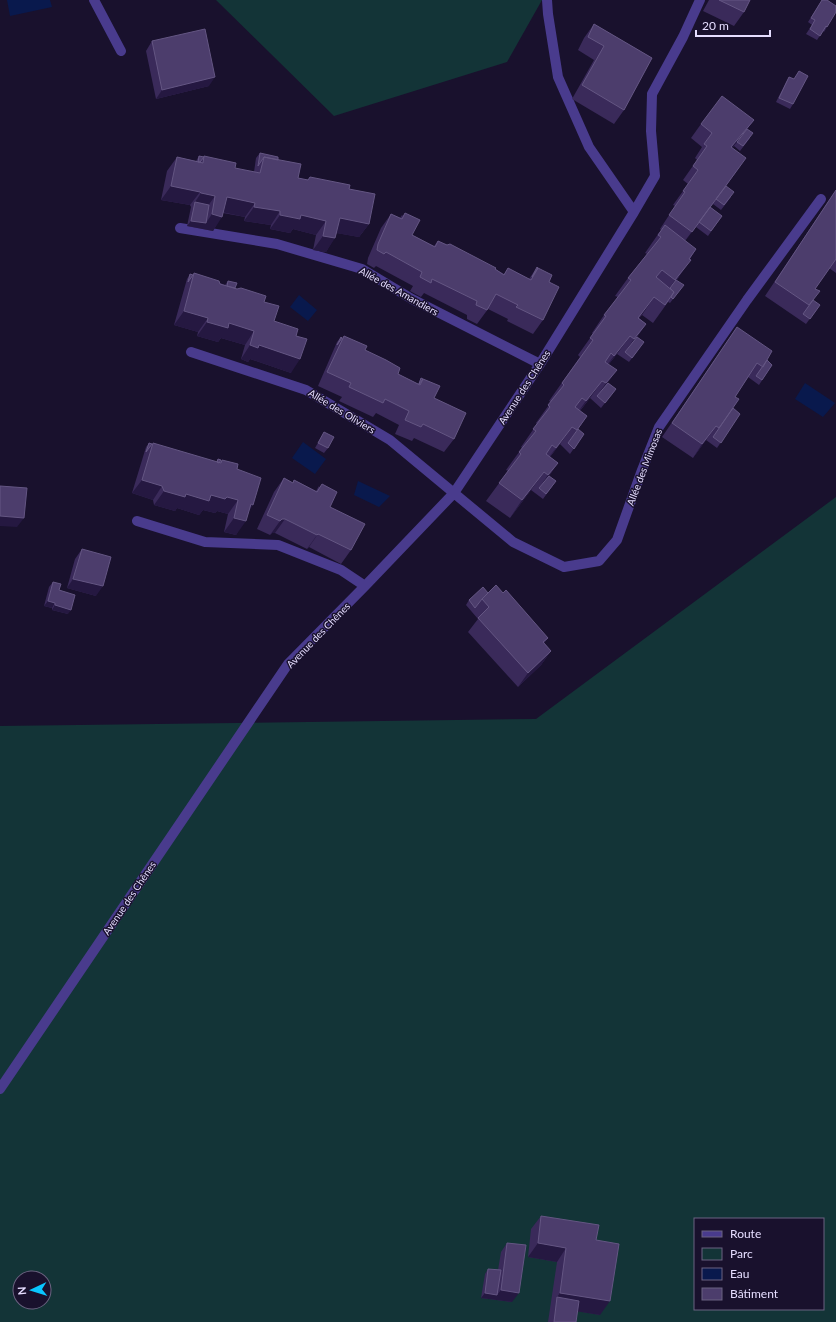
<svg xmlns="http://www.w3.org/2000/svg" width="836" height="1322" font-family="Lato,sans-serif">
<style>
.green{fill:#133437;fill-rule:evenodd}
.water{fill:#09194d}
.lines{fill:none;stroke-linecap:round;stroke-linejoin:round}
.minor{stroke:#493b8d;stroke-width:10}
.wall{fill:#3a2a5a}
.shaded-wall{fill:#251841}
.building{fill:#4c3d6c;stroke:#645683}
.labels{text-anchor:middle;stroke-width:3;stroke-linejoin:round;paint-order:stroke}
.street-label{font-size:10px;fill:#e5ddff;stroke:#19112d}
</style>
<rect width="100%" height="100%" fill="#19112d"/>
<path class="green" d="M216,0H542L507,62L334,116Z
M836,497V1322H0V726L536,719ZM695,1219H823V1309H695ZM20,1278H44V1302H20Z"/>
<path class="water" d="M7,0H50L52,7L10,16Z
M299,295L317,310L308,321L290,307Z
M805,383L835,403L823,417L795,399Z
M303,442L326,459L315,474L292,458Z
M358,481L390,496L379,507L354,495Z"/>
<g class="lines">
<path class="minor" d="M94,0L121,51
M547,0L548,14L558,77L589,147L634,212
M180,228L277,244L362,269L412,299L540,364
M191,352L306,390L390,440L513,542L564,567L599,561L617,540L642,470L659,427L747,300L821,199
M137,521L205,542L278,545L341,570L365,586
M0,1089L288,664L365,586L454,493L540,364L634,212L655,176L651,131L652,94L683,37L700,0"/>
</g>
<path class="wall" d="M709,0H750L744,12L734,26L703,11Z
M822,0L827,27L824,32L823,31L817,40L806,34L812,25L808,22Z
M594,24L652,58L624,110L614,124L572,99L594,60L578,50L584,38Z
M152,41L209,86L156,99L146,51Z
M789,77L794,79L793,104L790,109L776,102L786,82Z
M754,120L747,129L750,138L740,151L734,146L732,148L736,172L726,186L731,197L721,210L713,204L710,207L722,216L708,236L696,227L697,225L685,241L696,249L677,280L680,290L670,303L668,302L653,323L642,315L639,318L646,324L637,337L644,342L629,362L617,354L609,364L608,383L616,389L601,408L590,398L580,411L587,416L578,429L584,434L570,454L560,444L550,457L558,463L549,476L556,481L543,499L531,490L510,518L486,501L508,471L506,470L522,448L521,447L537,424L536,423L551,402L549,401L580,357L578,355L593,334L592,333L604,315L618,297L615,296L628,278L647,254L645,253L661,230L660,229L675,206L673,205L688,184L683,180L697,160L695,158L702,147L691,138L701,124Z
M260,153L278,160L298,178L349,189L369,224L359,237L337,233L326,252L313,250L316,235L293,229L290,233L270,229L271,225L244,221L245,217L223,213L213,231L187,226L191,207L190,205L161,200L167,171L177,157L196,161L199,156L235,168L254,172L256,158Z
M836,190V273L829,268L815,289L813,301L820,305L806,324L765,296Z
M405,213L412,235L434,246L438,241L495,269L504,274L508,268L529,279L537,267L549,282L543,320L533,334L507,321L508,319L488,309L477,324L467,319V315L424,293L421,297L410,291L413,286L376,266L374,268L367,264L368,258L381,228L391,214L400,218L402,215L403,216Z
M194,273L225,285L228,281L235,288L264,302L274,321L296,336L291,373L250,359L248,362L241,359L245,345L221,338L218,342L197,336L198,332L174,325L187,279L190,274L193,275Z
M737,327L767,360L772,365L759,385L748,377L735,397L733,408L740,414L717,448L706,440L693,458L662,437Z
M344,336L398,374L418,384L421,378L434,398L454,439L444,452L414,438L412,441L395,434L399,425L376,413L373,417L339,401L342,397L318,386L337,342L341,337L342,338Z
M324,432L328,448L324,453L315,448Z
M149,443L216,462L218,459L237,469L249,510L236,535L224,532L228,514L217,511L215,513L203,510L199,515L177,508L175,511L154,505L153,500L132,493L146,447Z
M284,478L293,483L294,480L316,491L319,486L330,507L351,550L341,564L309,547L307,549L275,533H272L270,535L257,529L274,492Z
M82,549L96,596L67,588L75,559Z
M53,582L59,590L68,614L52,610V608L44,606L49,587Z
M488,593L548,638L544,643L551,651L541,665L518,687L468,632L478,619L466,605L469,600Z
M541,1216L596,1240L600,1315L577,1311L576,1322H548L557,1262L528,1257L531,1229Z
M507,1243L512,1302L481,1298L485,1274L488,1269L498,1270L501,1252Z"/>
<path class="shaded-wall" d="M215,77L209,86L156,99L162,90Z
M754,120L744,134L721,161L731,147Z
M746,158L736,172L682,246L692,232Z
M171,186L200,192L190,205L161,200Z
M201,193L215,196L205,210L195,202Z
M227,197L255,203L245,217L217,211Z
M254,207L280,211L271,225L244,221Z
M212,214L222,217L213,231L187,226L191,221L206,223Z
M280,215H301L326,221L316,235L293,229L290,233L270,229Z
M340,218L369,224L359,237L330,232Z
M323,236L335,238L326,252L313,250Z
M691,260L678,278L666,293L675,280Z
M654,297L642,315L625,335L638,318Z
M184,311L208,318L198,332L174,325Z
M207,322L229,323L254,331L245,345L221,338L218,342L197,336Z
M646,324L634,342L625,352L634,339Z
M630,336L617,354L601,373L614,356Z
M250,345H259L300,359L291,373L250,359L248,362L241,359Z
M617,370L604,388L597,396L606,383Z
M602,381L590,398L573,419L586,401Z
M587,416L575,434L568,443L577,430Z
M716,426L706,440L693,458L702,444Z
M572,427L560,444L543,465L556,448Z
M558,463L545,481L539,488L548,475Z
M544,472L531,490L510,518L522,500Z
M142,480L162,486L153,500L132,493Z
M164,491L186,494L227,497L238,500L228,514L217,511L215,513L203,510L199,515L177,508L175,511L154,505Z
M251,504L253,505L244,519Z
M0,516L24,518L17,527L0,526Z
M234,518L246,521L236,535L224,532Z
M282,519H285L275,533H272L270,535L280,521Z
M318,534L309,547L307,549L317,535Z
M73,579L103,586L96,596L67,588Z
M48,601L55,603L52,608L44,606Z
M55,605L71,610L68,614L52,610Z
M551,651L541,665L518,687L528,673Z
M538,1243L566,1248L557,1262L528,1257Z
M501,1290L519,1293L512,1302L481,1298L485,1293L497,1295Z
M560,1293L610,1301L600,1315L556,1308L557,1297Z"/>
<path class="building" d="M719,0H750L744,12Z
M822,0H827L836,6V12L827,27L826,26L820,36L810,29L815,20L811,18Z
M594,24L652,58L624,110L582,85L604,46L588,37Z
M205,29L215,77L162,90L152,41Z
M799,71L808,76L793,104L779,98L789,77L794,79Z
M722,96L754,120L731,147L746,158L692,232L669,215L685,192L683,191L698,170L693,166L707,146L704,144L712,133L701,124Z
M747,129L753,133L743,146L737,142Z
M260,153L278,157V160L264,157L258,166Z
M199,156L204,157L200,162H198Z
M204,156L236,163L235,168L260,173L264,157L301,164L298,178L308,180L310,177L350,185L349,189L375,194L369,224L340,218L335,238L323,236L326,221L301,215L300,219L280,215V211L254,207L255,203L227,197L222,217L212,214L215,196L201,193L200,192L171,186L177,157L203,163Z
M726,186L734,192L724,205L716,199Z
M836,190V259L815,289L820,291L809,305L775,282Z
M195,202L209,205L206,223L191,221Z
M710,207L722,216L711,231L699,222Z
M405,213L420,220L412,235L435,247L438,241L447,245L450,244L496,268L495,269L504,275L508,268L531,280L538,268L552,275L549,282L559,287L543,320L516,307L518,305L496,294L487,310L476,305L477,301L432,279L431,283L420,277L422,272L386,252L384,254L377,250L378,244L391,214L402,219Z
M665,225L696,249L689,259L691,260L675,280L662,270L656,277L674,292L665,305L654,297L638,318L646,324L634,339L630,336L614,356L611,353L605,362L617,370L606,383L602,381L586,401L582,398L575,407L587,416L577,430L572,427L556,448L552,445L546,454L558,463L548,475L544,472L522,500L499,483L521,454L519,452L536,431L533,429L550,407L548,405L564,385L562,383L593,340L590,338L606,316L604,315L631,280L628,278L661,237L658,235Z
M537,267L538,268L532,277Z
M194,273L219,281L220,284L237,289L241,288L266,296L264,302L279,306L274,321L298,329L296,336L307,339L300,359L259,345L258,348L250,345L254,331L229,323L228,328L207,322L208,318L184,311Z
M190,274L193,275L188,282Z
M676,280L684,285L673,299L671,297L674,292L670,288Z
M228,281L237,283L235,288L227,286Z
M813,300L820,305L810,319L803,314Z
M737,327L772,351L763,367L757,363L735,397L739,399L719,428L716,426L702,444L672,423Z
M344,336L367,346L365,350L386,360L400,368L398,374L420,385L423,379L440,386L434,398L466,413L454,439L423,424L421,427L405,420L409,411L385,399L383,403L349,387L351,383L327,372Z
M341,337L342,338L337,345Z
M637,337L644,342L632,358L625,352Z
M767,360L772,365L762,380L756,376Z
M421,378L423,379L419,384Z
M608,383L616,389L605,403L597,396Z
M733,408L740,414L721,443L713,437Z
M578,429L584,434L574,449L568,443Z
M324,432L334,437L328,448L318,443Z
M149,443L152,444L146,452Z
M153,443L221,463L222,460L238,464L237,469L261,478L253,505L251,504L246,521L234,518L238,500L227,497L225,499L211,495L209,501L186,494L185,497L164,491L162,486L142,480Z
M218,459L221,460L219,463L217,462Z
M549,476L556,481L546,494L539,488Z
M284,478L293,483L294,480L317,492L322,484L337,492L330,507L365,524L351,550L318,534L317,535L285,519H282L280,521L267,515Z
M0,486L27,488L24,518L0,516Z
M82,549L111,557L103,586L73,579Z
M53,582L61,584L59,590L75,595L71,610L55,605V603L48,601Z
M496,585L503,593L506,590L548,638L543,642L551,651L528,673L478,618L489,607L482,599Z
M483,587L488,593L482,599L475,608L469,600Z
M541,1216L599,1225L596,1240L619,1244L610,1301L560,1293L566,1248L538,1243Z
M507,1243L526,1245L519,1293L501,1290Z
M488,1269L501,1270L497,1295L485,1293Z
M557,1297L579,1301L576,1322H554Z"/>
<g class="labels">
<g class="street-label">
<text transform="translate(399 291) rotate(29)" y="4">Allée des Amandiers</text>
<text transform="translate(524 387) rotate(-57)" y="4">Avenue des Chênes</text>
<text transform="translate(342 411) rotate(31)" y="4">Allée des Oliviers</text>
<text transform="translate(644 467) rotate(-69)" y="4">Allée des Mimosas</text>
<text transform="translate(318 635) rotate(-46)" y="4">Avenue des Chênes</text>
<text transform="translate(129 898) rotate(-56)" y="4">Avenue des Chênes</text>
</g>
</g>
<rect x="694" y="1218" width="130" height="92" fill="#19112d" stroke="#6b6381"/>
<rect x="702" y="1231" width="20" height="6" fill="#493b8d" stroke="#6b6381"/>
<text x="730" y="1238" font-size="12" fill="#e5ddff">Route</text>
<rect x="702" y="1248" width="20" height="12" fill="#133437" stroke="#6b6381"/>
<text x="730" y="1258" font-size="12" fill="#e5ddff">Parc</text>
<rect x="702" y="1268" width="20" height="12" fill="#09194d" stroke="#6b6381"/>
<text x="730" y="1278" font-size="12" fill="#e5ddff">Eau</text>
<rect x="702" y="1288" width="20" height="12" fill="#4c3d6c" stroke="#6b6381"/>
<text x="730" y="1298" font-size="12" fill="#e5ddff">Bâtiment</text>
<g transform="translate(32 1290) rotate(266)"><circle r="19" fill="#19112d" stroke="#6b6381"/>
<path d="M0-3L7 15L0 10L-7 15Z" fill="#09c6ff"/>
<text y="-6" font-size="11" font-weight="bold" text-anchor="middle" fill="#e5ddff">N</text>
</g>
<path d="M696 30v6h74v-6" fill="none" stroke="#e5ddff" stroke-width="2"/>
<text x="702" y="30" font-size="12" fill="#e5ddff" stroke="#19112d" stroke-width="3" paint-order="stroke">20 m</text>
</svg>
